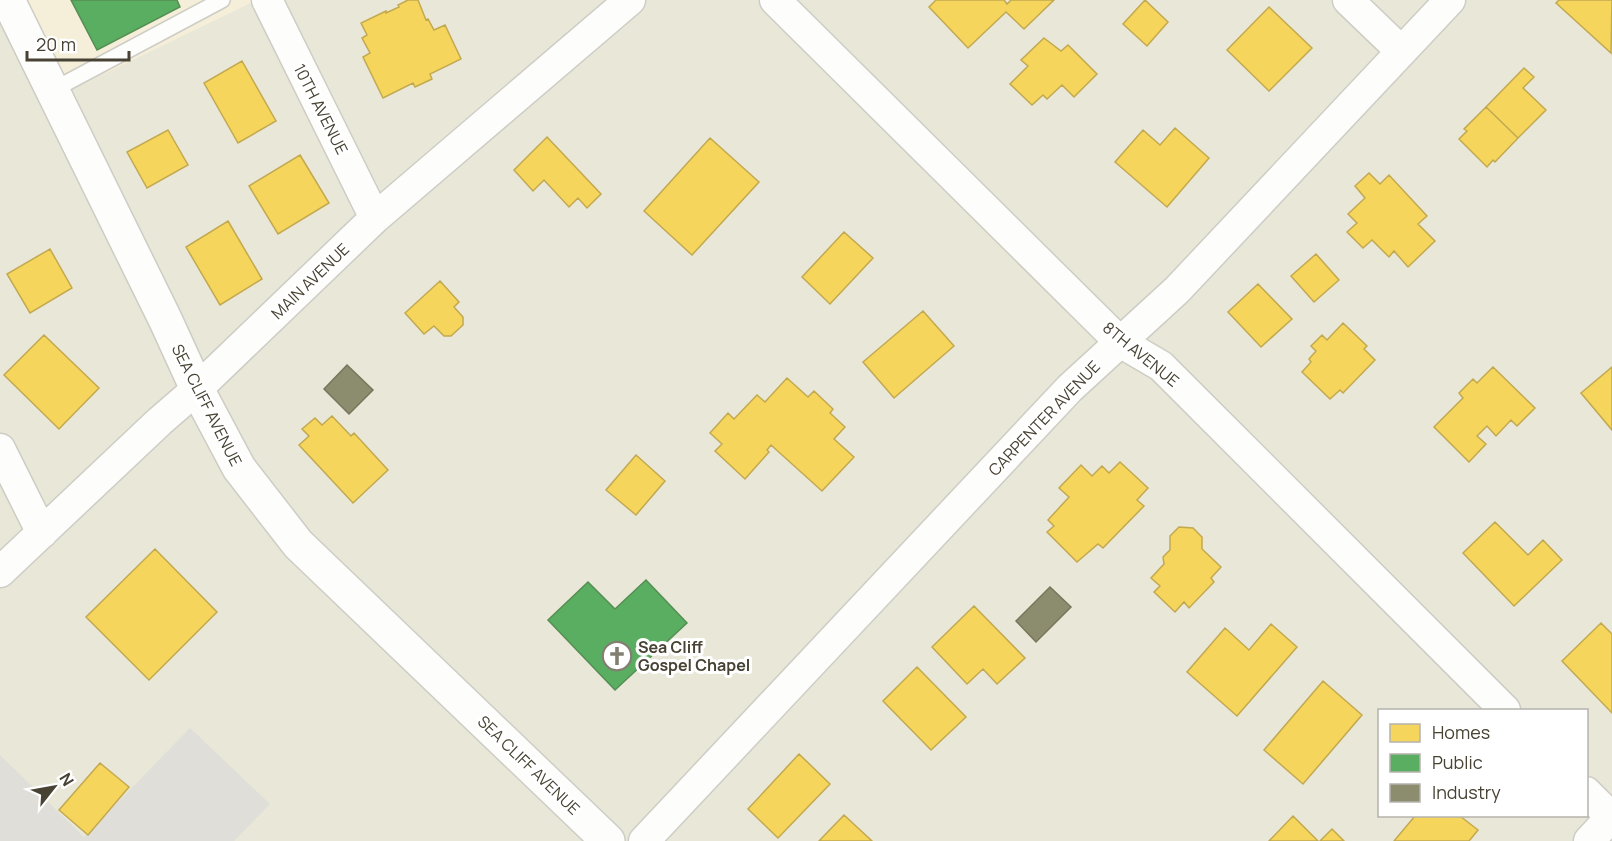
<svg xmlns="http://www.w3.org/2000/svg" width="1612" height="841" font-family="Manrope,sans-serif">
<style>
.residential{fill:#e9e7d8;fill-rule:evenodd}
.commercial{fill:#f5eed9}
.parking{fill:#dfded8}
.homes{fill:#f6d55c;stroke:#c2a950;stroke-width:1.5}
.public{fill:#5aae61;stroke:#548e53;stroke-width:1.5}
.industry{fill:#8c8c6e;stroke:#77765c;stroke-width:1.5}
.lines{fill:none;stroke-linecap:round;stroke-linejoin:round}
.service-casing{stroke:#cecdc5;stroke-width:18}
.minor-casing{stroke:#cecdc5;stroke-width:33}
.tertiary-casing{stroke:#cecdc5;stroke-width:36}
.service{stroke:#fdfdfc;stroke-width:15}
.minor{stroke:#fdfdfc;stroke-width:30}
.tertiary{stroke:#fdfdfc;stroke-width:33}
.labels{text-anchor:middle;stroke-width:6;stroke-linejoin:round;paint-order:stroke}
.street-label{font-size:16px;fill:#474233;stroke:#fff}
.poi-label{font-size:16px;font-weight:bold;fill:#474233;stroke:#fff;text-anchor:start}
</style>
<rect width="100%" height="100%" fill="#f0efe8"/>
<path class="residential" d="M0,0H1612V841H0ZM1380,710H1586V816H1380Z"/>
<path class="commercial" d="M3,0H257L50,100Z"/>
<path class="parking" d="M190,728L270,804L234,841H0V755L84,837Z"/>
<path class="homes" d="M408,0H418L426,20L428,19L434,30L445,25L461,59L430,74L432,79L415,87L413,83L383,98L363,57L370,53L362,38L367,35L361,23L386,11V13L399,7L398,5Z
M936,0H1004L1007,4L1011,0H1054L1024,29L1006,12L968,48L929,7Z
M1145,0L1168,22L1147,46L1123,24Z
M1559,0H1612L1611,53L1556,3Z
M1269,7L1312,48L1269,91L1227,50Z
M1044,38L1061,51L1068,45L1097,74L1074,97L1062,85L1047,99L1043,95L1032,105L1010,84L1028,66L1021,60Z
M242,61L276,121L238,143L204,83Z
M1524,68L1534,77L1523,88L1546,110L1518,138L1486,107Z
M1486,107L1518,138L1495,162L1493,160L1487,167L1459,139L1467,131L1464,129Z
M1175,128L1209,158L1167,207L1115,162L1143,130L1160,145Z
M168,130L188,165L147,188L127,152Z
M547,137L601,194L587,208L578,198L569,207L544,180L533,191L514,170Z
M710,138L759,182L692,255L644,211Z
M300,155L329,203L278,234L249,186Z
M1369,173L1380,184L1389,175L1427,216L1418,224L1435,241L1408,267L1394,251L1389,257L1372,240L1363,248L1347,232L1357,223L1348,214L1365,198L1355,186Z
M228,221L262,279L220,305L186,247Z
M844,232L873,258L830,304L802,277Z
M50,249L72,288L30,313L7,274Z
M1316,254L1339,280L1314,302L1291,276Z
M440,281L459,302L454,307L463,317V325L451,336H444L434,326L424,334L405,313Z
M1258,284L1292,319L1261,347L1228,312Z
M923,311L954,346L894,398L863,362Z
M1343,323L1367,346L1364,349L1375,360L1343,393L1340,390L1330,399L1302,372L1311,362L1309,359L1316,351L1311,346L1322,335L1327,340Z
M44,335L99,388L59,429L4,375Z
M1493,367L1535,408L1517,426L1511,420L1496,436L1487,426L1477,436L1486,444L1469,462L1434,427L1463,398L1459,393L1473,379L1477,383Z
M1612,367V430L1581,393Z
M787,378L808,397L814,391L833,409L830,413L845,427L834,439L854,457L822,491L771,445L767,450L769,452L745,479L715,451L722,444L710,433L728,413L734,419L757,395L765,402Z
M332,416L351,436L354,433L388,470L353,503L299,445L309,436L302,429L315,418L322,425Z
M636,455L665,481L636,515L606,490Z
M1120,462L1148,488L1137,500L1144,506L1103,548L1098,544L1077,562L1047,532L1054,526L1048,520L1069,497L1059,488L1081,465L1092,476L1102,466L1109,473Z
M1495,522L1528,555L1543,540L1562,560L1514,606L1463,553Z
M1179,527L1193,528L1202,537V549L1221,567L1211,578L1214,582L1189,608L1184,602L1175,612L1154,592L1160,586L1151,578L1164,564L1163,557L1170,550V536Z
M155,549L217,612L149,680L86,617Z
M974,606L1025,658L997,684L983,669L967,684L932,647Z
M1601,623L1612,634V713L1562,661Z
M1271,624L1297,647L1237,716L1187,672L1225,628L1249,650Z
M917,667L966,717L931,750L883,701Z
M1323,681L1362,715L1303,784L1264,750Z
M799,754L830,784L778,838L748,809Z
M100,763L129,787L88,835L59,810Z
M844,815L872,841H819Z
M1293,816L1318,841H1269Z
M1415,816H1460L1478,830L1469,841H1394Z
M1332,829L1344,841H1320Z"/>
<path class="public" d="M71,0H177L180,7L97,50Z
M646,580L687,623L615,690L548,620L588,582L615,609Z"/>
<path class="industry" d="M347,365L373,390L349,414L324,389Z
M1050,587L1071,607L1036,642L1016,621Z"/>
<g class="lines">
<g class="service-casing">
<path id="service" d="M53,90L222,0"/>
</g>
<g class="minor-casing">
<path id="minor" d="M267,0L375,218
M775,0L1120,342L1161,366L1505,710
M1348,0L1401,51
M0,449L42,533
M0,572L160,421L197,389L375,218L630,0
M1586,792L1612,818
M644,841L1070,388L1177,290L1450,0
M1589,841L1612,816"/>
</g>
<g class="tertiary-casing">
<path id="tertiary" d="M8,0L165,319L197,389L239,468L298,544L608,841"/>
</g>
<use href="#service" class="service"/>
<use href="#minor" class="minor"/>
<use href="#tertiary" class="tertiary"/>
</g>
<defs>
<g id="church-ring" transform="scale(1.5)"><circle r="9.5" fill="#fff" stroke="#827f72" stroke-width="1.5"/><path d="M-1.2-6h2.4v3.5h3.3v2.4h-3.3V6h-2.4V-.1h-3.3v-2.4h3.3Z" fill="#827f72"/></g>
</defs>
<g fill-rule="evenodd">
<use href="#church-ring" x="617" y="656"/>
</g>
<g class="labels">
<g class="street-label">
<text transform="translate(321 109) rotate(63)" y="6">10TH AVENUE</text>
<text transform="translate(310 281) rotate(-44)" y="6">MAIN AVENUE</text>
<text transform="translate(1141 354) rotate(39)" y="6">8TH AVENUE</text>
<text transform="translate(207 405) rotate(63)" y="6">SEA CLIFF AVENUE</text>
<text transform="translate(1044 418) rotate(-46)" y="6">CARPENTER AVENUE</text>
<text transform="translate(529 765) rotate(44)" y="6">SEA CLIFF AVENUE</text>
</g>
<g class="poi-label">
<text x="638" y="653">Sea Cliff<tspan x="638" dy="18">Gospel Chapel</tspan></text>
</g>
</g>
<rect x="1378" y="709" width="210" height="108" fill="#ffffff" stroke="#b5b3ad" stroke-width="1.5"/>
<rect x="1390" y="724" width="30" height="18" fill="#f6d55c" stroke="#b5b3ad" stroke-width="1.5"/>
<text x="1432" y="739" font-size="18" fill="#474233">Homes</text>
<rect x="1390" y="754" width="30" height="18" fill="#5aae61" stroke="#b5b3ad" stroke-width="1.5"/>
<text x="1432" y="769" font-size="18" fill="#474233">Public</text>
<rect x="1390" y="784" width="30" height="18" fill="#8c8c6e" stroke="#b5b3ad" stroke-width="1.5"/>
<text x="1432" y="799" font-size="18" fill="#474233">Industry</text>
<g transform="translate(54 787) rotate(59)" stroke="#ffffff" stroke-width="4.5" paint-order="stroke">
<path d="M0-4.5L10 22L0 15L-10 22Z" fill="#474233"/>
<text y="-9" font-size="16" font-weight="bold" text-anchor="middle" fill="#474233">N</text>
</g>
<path d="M27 51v9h102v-9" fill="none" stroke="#474233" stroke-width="3"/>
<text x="36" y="51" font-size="18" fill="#474233" stroke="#ffffff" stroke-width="4.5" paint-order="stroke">20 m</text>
</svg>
